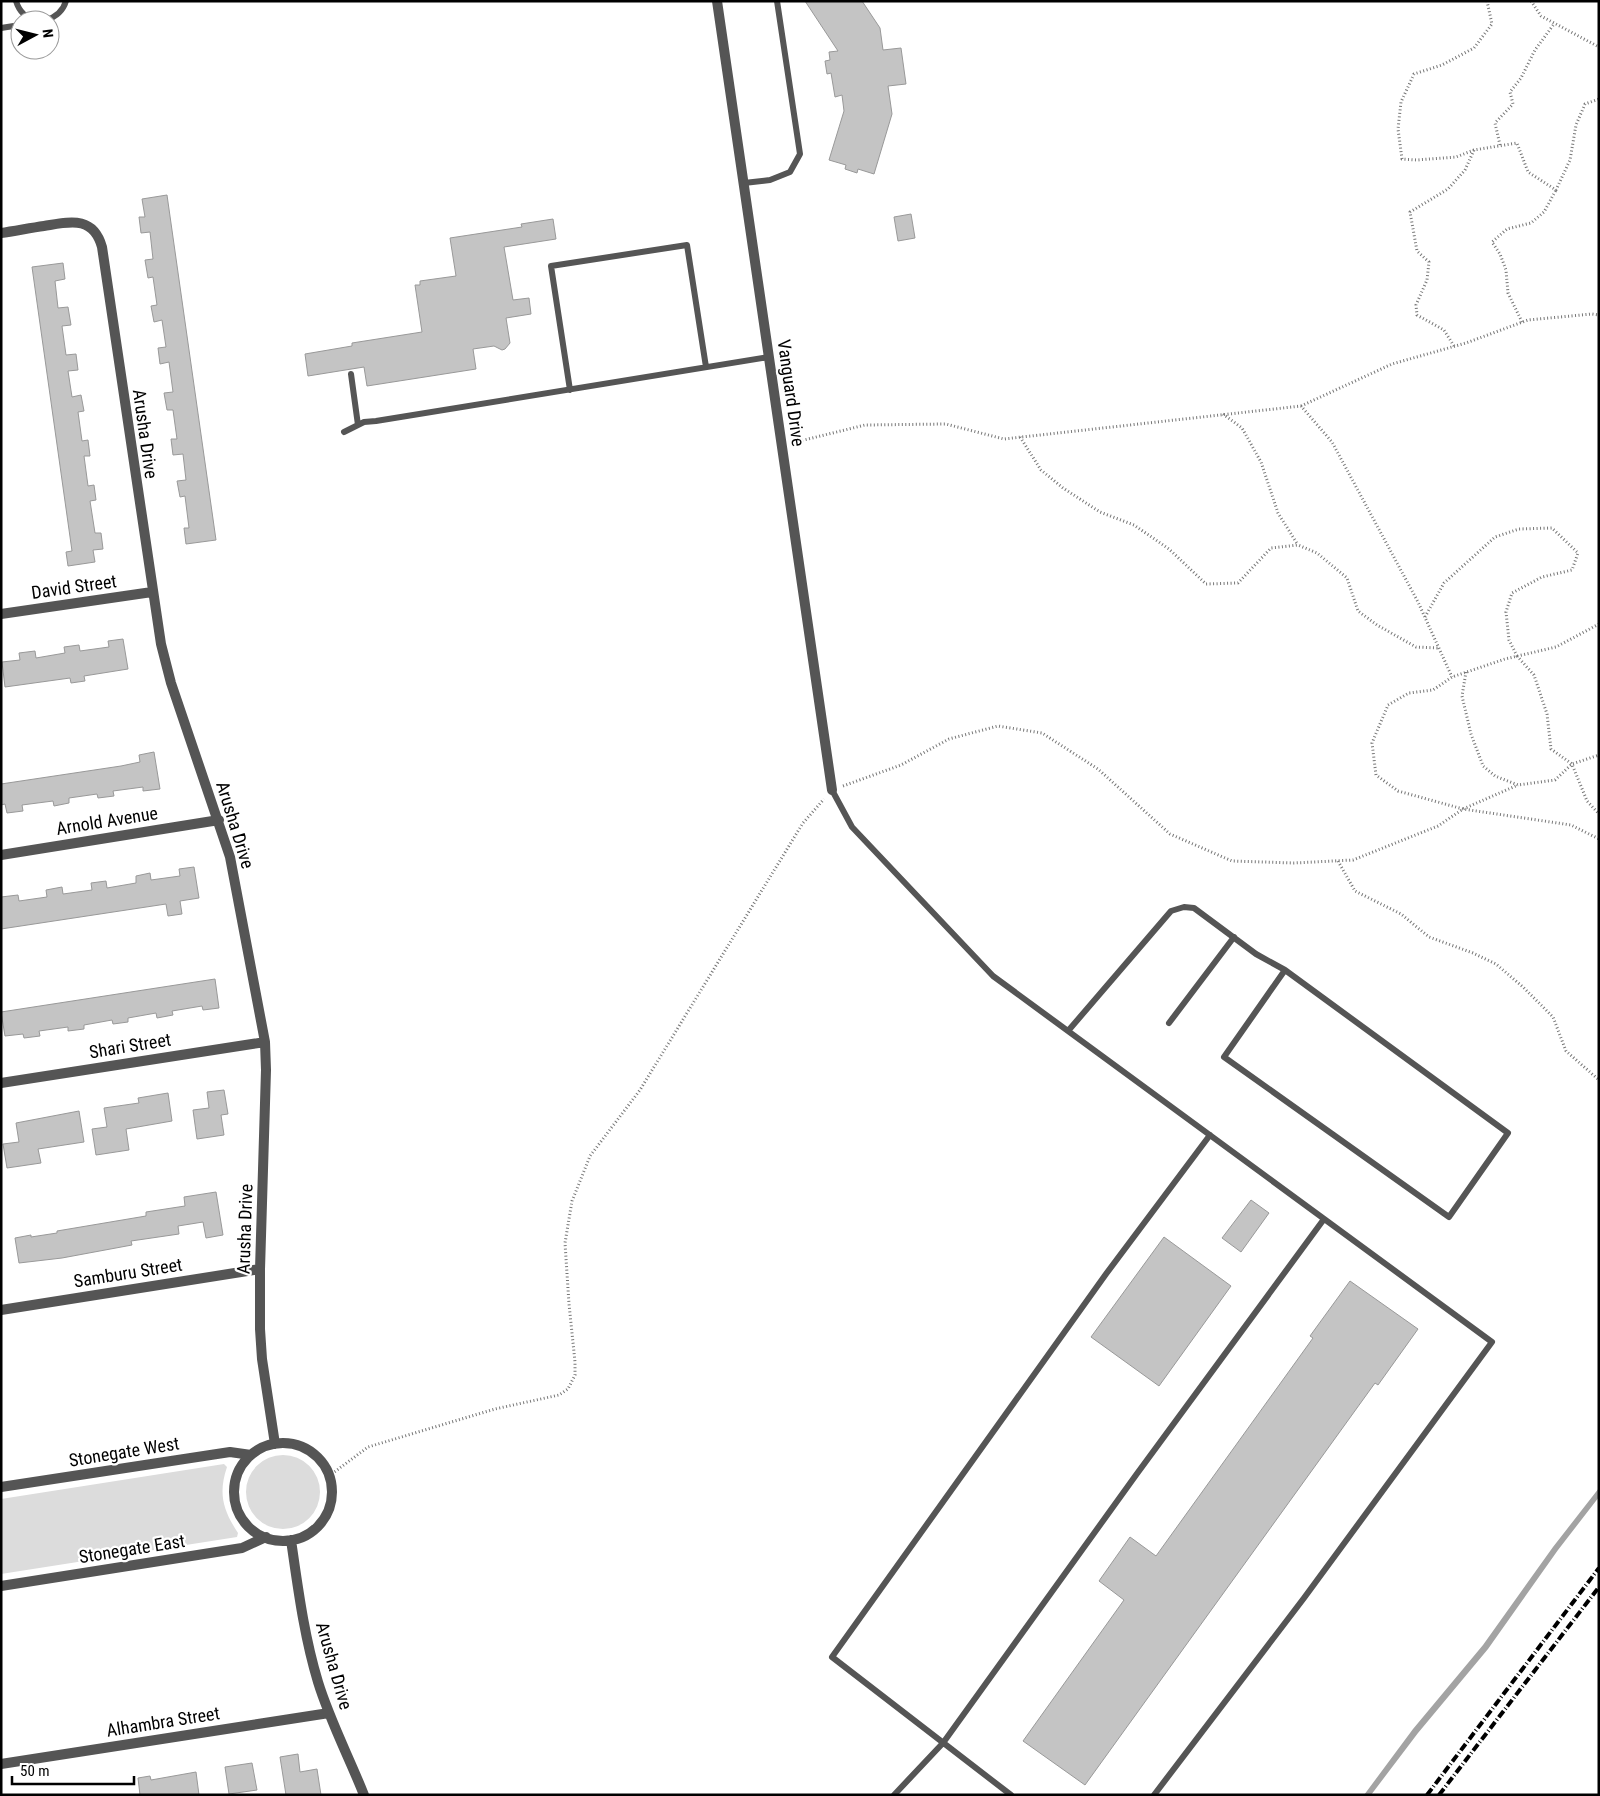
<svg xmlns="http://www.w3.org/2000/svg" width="1600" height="1796" font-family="'Roboto Condensed',sans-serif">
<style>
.green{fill:#dcdcdc}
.water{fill:#a3a3a3}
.building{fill:#c4c4c4;stroke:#999}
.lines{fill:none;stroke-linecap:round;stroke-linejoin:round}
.path{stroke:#777;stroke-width:3;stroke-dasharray:1 2.5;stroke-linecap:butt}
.service{stroke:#555;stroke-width:6}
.minor{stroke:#555;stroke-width:10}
.rail{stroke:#000;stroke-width:4;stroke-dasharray:8 2.5 1 2.5;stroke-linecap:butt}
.labels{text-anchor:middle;stroke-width:4.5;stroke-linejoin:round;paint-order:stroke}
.street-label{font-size:18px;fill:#000;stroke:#fff}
</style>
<rect width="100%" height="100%" fill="#fff"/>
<path class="green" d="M246 1492a37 37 0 1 1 74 0a37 37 0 1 1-74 0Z
M224,1464L227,1467C218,1494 223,1510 238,1533L237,1537L1,1574V1499Z"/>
<path class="water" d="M1599,1488V1497L1558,1550L1488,1649L1418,1733L1371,1795H1364L1413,1729L1483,1645L1553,1547Z"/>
<path class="building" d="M805,1H862L880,28L883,50L901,48L906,84L888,86L892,114L874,174L858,169L857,173L845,169L846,165L829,160L844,111L842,95L835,97L831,73L827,74L825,61L830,60L829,52L838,51Z
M167,195L216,540L186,544L184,528H189L185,496L180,497L177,481L186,480L183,454L173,455L171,439H177L173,410H167L164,393L173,392L169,362L160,364L158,348L166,347L162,320L154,322L151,306L157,305L153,277L148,278L145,260L153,259L150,232L141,233L139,217H145L142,199Z
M911,214L915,238L898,241L894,217Z
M553,219L556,239L504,247L513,300L529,298L531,314L506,318L510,343L505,349L502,350L494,346L473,349L476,369L367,386L364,367L308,376L305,354L352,346V343L422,332L415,285H420V281L456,276L450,238L522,227L521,224Z
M63,263L65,279L55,281L58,308L68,307L71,325L62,326L66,355L76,354L78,370L68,371L72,397L81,395L84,411L78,412L82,441L88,440L90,456H84L88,486L94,485L96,500L90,501L95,533H101L103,549L93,550L95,562L68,566L66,552L72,551L32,267Z
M123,639L128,669L84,676L85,681L71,683L70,678L5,687L2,662L20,660L19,653L35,651L36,658L65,653L64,647L79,645L80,651L109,647L108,641Z
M154,752L160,789L143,791V787L113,791L114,796L98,798L97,794L69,798V803L54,806L53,801L22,805L23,811L7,813L5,804L1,805V784L121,766L140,762L139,755Z
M194,867L199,898L180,901L182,914L168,916L166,904L1,929V897L18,895L19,901L47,897L46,890L62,887L63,894L92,890L91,883L106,881L107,888L136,883V876L150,873L151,880L180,876L179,869Z
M215,979L219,1008L203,1010L202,1006L172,1011L173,1015L157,1018L156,1013L128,1018V1022L113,1024L112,1020L84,1025V1029L68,1031V1027L39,1031L40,1036L24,1038L23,1034L5,1036L1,1012Z
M224,1090L228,1114L221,1115L224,1135L197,1139L193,1110L209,1108L207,1092Z
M168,1093L172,1121L126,1129L129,1150L96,1155L92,1129L107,1127L104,1108L139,1103L138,1098Z
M79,1111L84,1142L38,1149L41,1163L7,1168L3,1144L19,1142L16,1123Z
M216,1192L223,1235L206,1238L203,1222L178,1226L179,1234L131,1241L132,1245L62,1258L19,1263L15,1238L31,1235V1237L57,1233V1231L146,1216V1212L185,1206L184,1197Z
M1251,1200L1269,1213L1241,1252L1222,1238Z
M1164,1237L1231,1286L1159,1386L1091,1337Z
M1350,1281L1418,1329L1378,1385L1375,1383L1085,1785L1023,1741L1124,1600L1099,1581L1130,1537L1156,1556L1313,1338L1310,1336Z
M298,1754L300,1772L317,1769L321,1795H286L280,1757Z
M252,1763L257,1790L229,1794L225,1767Z
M196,1772L199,1795H140L138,1778L150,1776L151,1780Z"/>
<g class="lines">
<path class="path" d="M1487,1L1492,24L1474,48L1442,65L1414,74L1401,102L1398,129L1402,159L1417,160L1456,157L1474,150L1517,143L1528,172L1556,190L1570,160L1576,125L1585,104L1599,99
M1531,1L1541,16L1599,47
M1500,145L1495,123L1513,104L1510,92L1521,78L1535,50L1554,24
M1522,322L1508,293L1506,270L1500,254L1492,242L1507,229L1531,223L1544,212L1556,190
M1454,346L1444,330L1417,315L1416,305L1427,280L1429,262L1417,251L1410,212L1448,189L1465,170L1474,150
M1301,406L1392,364L1466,343L1528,320L1592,314L1599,315
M1223,414L1242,428L1261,462L1278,513L1298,545
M1020,437L1041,470L1063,488L1100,512L1134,525L1169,549L1206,584L1238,583L1271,548L1298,545L1317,553L1347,578L1358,611L1377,625L1416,647L1439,648
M792,443L865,425L946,424L1004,439L1301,406L1332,442L1418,602L1452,677
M1425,617L1444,583L1495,537L1519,529L1552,528L1578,553L1572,570L1542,577L1512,593L1506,612L1509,640L1517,656
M1599,624L1556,647L1505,659L1452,677L1433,690L1409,693L1388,705L1372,743L1376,775L1398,791L1463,809L1571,825L1599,839
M1517,656L1534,675L1547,714L1551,749L1572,764L1587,801L1599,814
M1466,672L1462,696L1471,734L1483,766L1495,776L1518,785L1555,780L1572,764L1599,755
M843,786L901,765L949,739L998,726L1042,733L1098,769L1170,834L1232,861L1294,863L1353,860L1438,826L1463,809L1518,785
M1338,861L1355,891L1401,914L1429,937L1473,953L1496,964L1523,987L1553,1017L1566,1051L1599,1080
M329,1476L368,1447L495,1409L559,1395L568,1389L575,1375V1362L569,1304L565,1243L572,1201L590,1156L640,1090L803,823L824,799"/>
<path class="service" d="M16,1C19,11 26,18 36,20
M46,20C56,17 63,11 66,1
M1,28L20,25
M744,183L770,180L790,172L800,154L777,1
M351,374L358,425
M570,390L551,266L687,245L706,367
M344,432L364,422L376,421L769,357
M832,790L852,827L993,976L1492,1342L1304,1598L1154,1795
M1169,1023L1234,937
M1068,1031L1171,911L1184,907L1194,908L1256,954L1285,970L1508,1133L1449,1217L1224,1057L1285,970
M894,1795L943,1743L1136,1475L1324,1219
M1011,1795L832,1657L1106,1274L1210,1135"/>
<path class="minor" d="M717,1L832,790
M1,233C15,231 30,228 44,226C69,222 93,215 102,247L161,644L171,683L230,857L265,1042L266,1070L260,1269V1329L262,1359L275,1444
M1,614L152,592
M1,855L219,820
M1,1083L265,1042
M1,1310L260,1269
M234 1492a49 49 0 1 1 98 0a49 49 0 1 1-98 0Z
M1,1487L230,1452L251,1455
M291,1540C298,1588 304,1636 318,1682C330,1721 349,1757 364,1795
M1,1586L242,1548L266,1537
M1,1764L329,1713"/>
<path class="rail" d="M1427,1795L1599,1568
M1439,1795L1599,1587"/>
</g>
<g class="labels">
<g class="street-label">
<text transform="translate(791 393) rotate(82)" y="6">Vanguard Drive</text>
<text transform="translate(145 434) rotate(82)" y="6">Arusha Drive</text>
<text transform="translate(74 587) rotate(-8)" y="6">David Street</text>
<text transform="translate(107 821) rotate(-9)" y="6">Arnold Avenue</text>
<text transform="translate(235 825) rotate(73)" y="6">Arusha Drive</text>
<text transform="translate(130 1046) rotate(-9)" y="6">Shari Street</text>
<text transform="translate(245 1229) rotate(-88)" y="6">Arusha Drive</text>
<text transform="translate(128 1273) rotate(-9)" y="6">Samburu Street</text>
<text transform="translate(124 1452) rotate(-9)" y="6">Stonegate West</text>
<text transform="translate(132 1549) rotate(-9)" y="6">Stonegate East</text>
<text transform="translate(334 1666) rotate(74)" y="6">Arusha Drive</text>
<text transform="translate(163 1722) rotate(-9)" y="6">Alhambra Street</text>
</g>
</g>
<rect width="1600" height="1796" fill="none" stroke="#000000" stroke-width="5"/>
<g transform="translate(35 35) rotate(83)"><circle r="24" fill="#ffffff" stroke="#999999"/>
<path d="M0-4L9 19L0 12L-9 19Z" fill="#000000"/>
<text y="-8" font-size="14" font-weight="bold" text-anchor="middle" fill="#000000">N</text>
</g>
<path d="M12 1776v8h122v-8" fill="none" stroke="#000000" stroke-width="2.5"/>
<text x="20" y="1776" font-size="15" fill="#000000" stroke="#ffffff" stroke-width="4" paint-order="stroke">50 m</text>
</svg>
